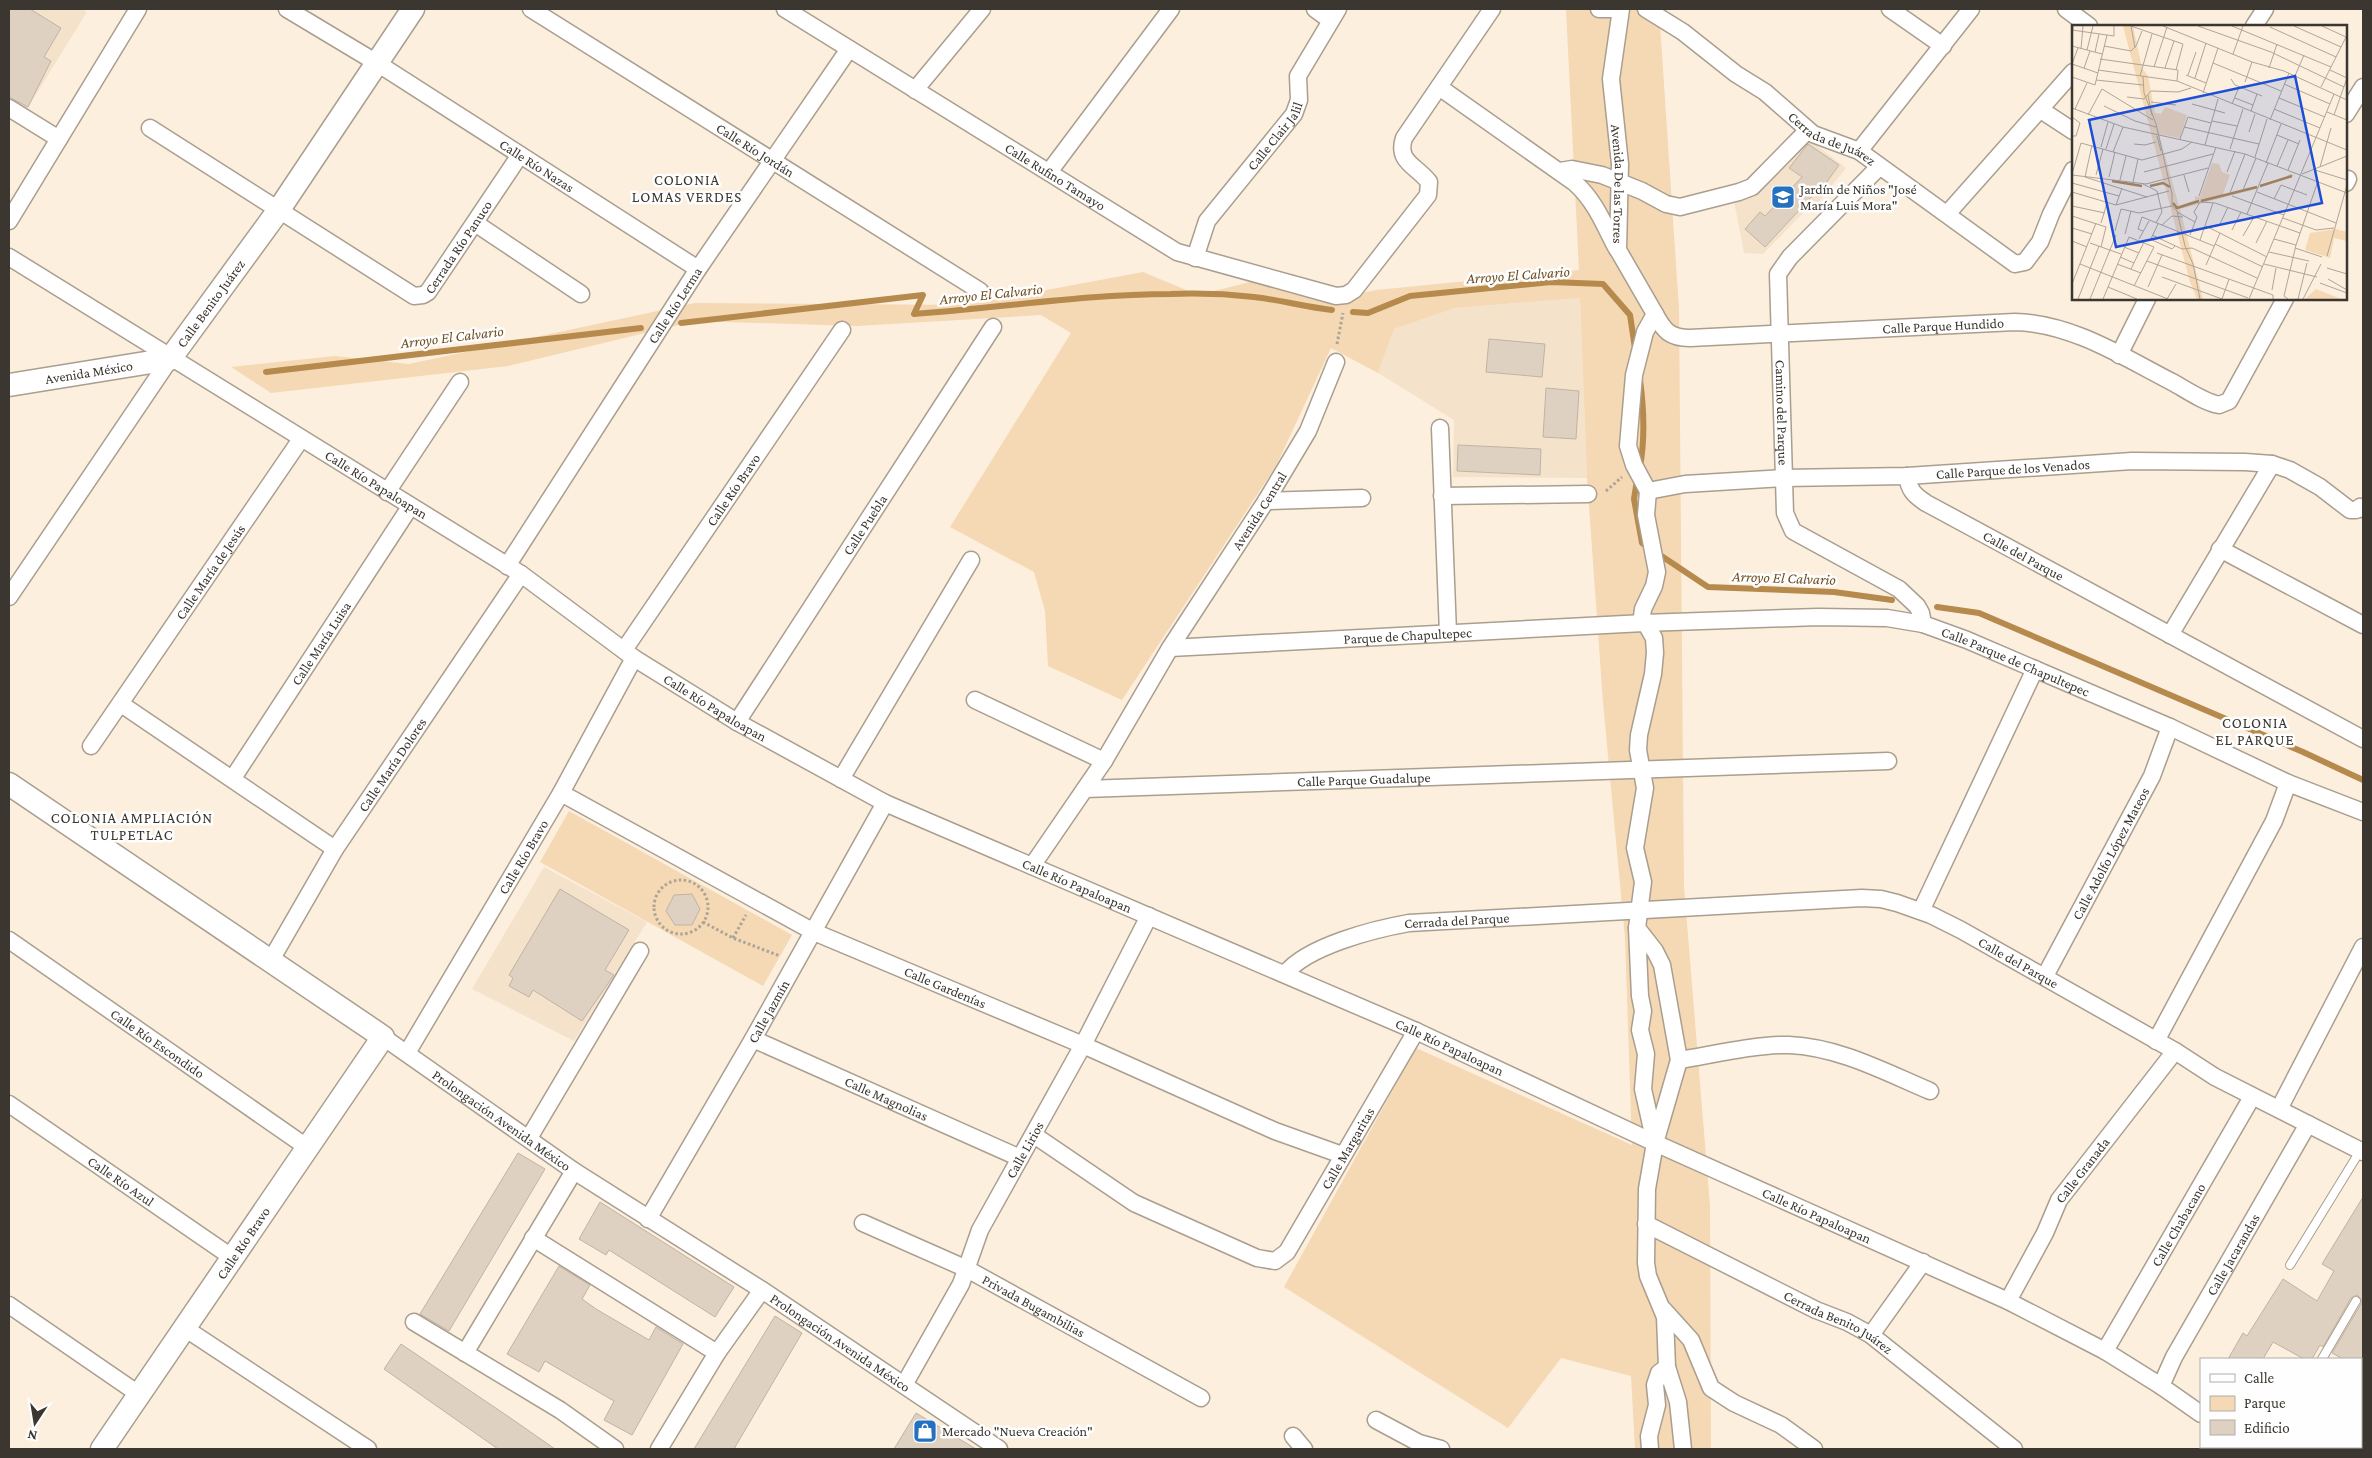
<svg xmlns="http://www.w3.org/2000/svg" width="2372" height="1458" font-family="'Crimson Pro',serif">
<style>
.built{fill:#f5e2cb}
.green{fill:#f5d8b4}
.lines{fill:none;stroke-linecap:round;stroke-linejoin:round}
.stream{stroke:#b6894d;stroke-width:6}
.building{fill:#dfd1c1;stroke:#c0b3a3}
.lane-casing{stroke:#aa9e8e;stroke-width:10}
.street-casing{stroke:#aa9e8e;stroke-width:19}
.secondary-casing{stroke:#aa9e8e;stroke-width:25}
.path{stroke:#ada497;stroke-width:3;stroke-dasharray:2.5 2.5;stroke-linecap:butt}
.lane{stroke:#fff;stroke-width:8}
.street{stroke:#fff;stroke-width:16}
.secondary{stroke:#fff;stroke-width:22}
.labels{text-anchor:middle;stroke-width:5;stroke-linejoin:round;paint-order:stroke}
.street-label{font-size:14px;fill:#3b362f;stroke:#fefefe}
.poi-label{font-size:14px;fill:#3b362f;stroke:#fefefe;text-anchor:start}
.neighbourhood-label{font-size:15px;letter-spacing:1px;fill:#3b362f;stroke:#fefefe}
.water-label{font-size:15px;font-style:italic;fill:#6f4e21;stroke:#fefefe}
.inset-river{fill:none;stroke:#b6894d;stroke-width:2.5}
.inset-road{fill:none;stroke:#afa598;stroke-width:1}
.view{fill:#1d4ed8;fill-opacity:0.15;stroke:#1d4ed8;stroke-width:2.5}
.inset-edge{fill:none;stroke:#3b362f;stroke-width:2.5}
</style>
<rect width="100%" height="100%" fill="#fcefde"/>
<path class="built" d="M9,9H82L87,12L27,109L9,98Z
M1807,138L1846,168L1817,204L1805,211L1763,254L1744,253L1734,201Z
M1580,298L1587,478L1453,477L1454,420L1378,373L1394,329L1455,308Z
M544,867L647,922L574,1041L472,989Z"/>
<path class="green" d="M1566,9H1659L1679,309L1684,886L1710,1206L1711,1449H1635L1631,1376L1561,1358L1508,1428L1284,1287L1416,1048L1632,1145L1625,938L1603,702L1587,478L1580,298L1455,308L1394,329L1378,373L1331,348L1276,466L1122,700L1048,666L1045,611L1034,572L950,527L1071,333L1041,315L857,326L695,321L508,366L271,393L231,367L335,356L409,364L695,303L966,305L1143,272L1198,295L1254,281L1328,300L1376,290L1579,270Z
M569,811L792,935L763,986L540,862Z"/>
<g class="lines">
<path class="stream" d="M1353,312L1368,313L1410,296L1551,282L1603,284L1630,315L1635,348
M681,323L923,295L914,314C1000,308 1085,294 1171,294C1198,293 1227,294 1254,297C1280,300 1306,307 1332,310
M266,372L641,328
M1640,467C1645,439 1644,409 1640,380
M1637,480L1634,499L1642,543L1708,587L1834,592L1892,600
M1937,607L1979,613L2303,752L2363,780"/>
</g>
<path class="building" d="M9,9H30L61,28L44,57L51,61L28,107L9,97Z
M1808,144L1839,165L1821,190L1819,189L1765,247L1745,229L1760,212L1765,216L1802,177L1789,168Z
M1489,339L1545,344L1542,377L1486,372Z
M1546,388L1579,391L1576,439L1543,437Z
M1458,445L1541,449L1540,475L1457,471Z
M560,889L629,930L605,970L614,975L582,1021L533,990L529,997L509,986L513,978L509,975Z
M692,894L700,909L692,925H675L666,911L674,895Z
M518,1153L545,1169L449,1331L420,1314Z
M2363,1197V1359H2343L2332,1353L2361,1304V1299L2357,1295L2351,1298L2323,1347L2320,1345L2312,1359H2304L2273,1342L2263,1359H2228L2243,1333L2247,1336L2283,1279L2317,1301L2334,1271L2322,1264Z
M600,1202L734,1287L715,1317L609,1250L606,1255L579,1239Z
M559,1266L590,1285L582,1299L596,1309L649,1340L656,1327L683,1344L632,1435L604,1420L614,1401L545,1361L539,1372L507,1354Z
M775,1316L802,1333L734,1449H694Z
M401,1344L509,1417L555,1449H498L384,1369Z
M916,1413L976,1449H894Z"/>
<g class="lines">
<g class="lane-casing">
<path id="lane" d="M2290,1265L2360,1151
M2322,1359L2356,1301
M2320,1447L2321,1449"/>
</g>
<g class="street-casing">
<g id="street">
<path id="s1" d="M287,9L377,63L698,269"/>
<path id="s2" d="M531,9L980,291"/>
<path id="s3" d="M785,9L1177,252L1336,296L1346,295L1354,290L1428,195L1429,182C1417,166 1396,162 1404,138L1492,9"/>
<path d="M1315,9L1330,20"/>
<path d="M1599,9H1616"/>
<path id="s4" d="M1621,9L1611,79L1620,164L1618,250L1655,314L1645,332L1634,375L1628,446L1634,465L1648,491L1646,515L1657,572L1654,586L1643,609L1642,617L1654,638L1655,653L1653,674L1639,735L1638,750L1645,788L1635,848L1643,882L1637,928L1640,996L1643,1011L1640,1030L1646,1054L1643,1089L1655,1143L1647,1189L1646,1263L1648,1276L1665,1317L1667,1367L1678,1402L1683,1449"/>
<path id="s5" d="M1646,9L1683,32L1736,74L1765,92L1813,134L1859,151L2015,264L2025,262L2040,242L2051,214L2073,170"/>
<path d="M1890,9L1943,46"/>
<path d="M2066,9L2089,26"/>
<path d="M2254,26L2265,9"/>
<path d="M1439,87L1575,183C1596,202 1604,225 1617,249"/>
<path d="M915,90L982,9"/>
<path d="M9,108L59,139"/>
<path d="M2041,110L2073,131"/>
<path d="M2346,114L2363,87"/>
<path id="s6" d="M150,128L414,296L423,295L428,292L520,155"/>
<path d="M1859,151L1971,9"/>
<path id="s7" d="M1879,167L1790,257L1778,274L1785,513L1793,531L1899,589L1917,606L1921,613L1923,624"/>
<path d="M1560,171L1572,169L1602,175L1642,191L1666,204L1680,207L1739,192L1752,187L1808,130"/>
<path d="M1049,172L1171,9"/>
<path d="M2346,183L2348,179"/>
<path d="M1947,214L2073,72"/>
<path d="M9,221L138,9"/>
<path d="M475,223L581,294"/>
<path id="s8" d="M9,257L521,574L634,658L737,722L885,803L1416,1031L1655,1143L2008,1301L2105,1351L2161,1386L2201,1414"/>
<path id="s9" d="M1195,258L1207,221L1294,114L1299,100L1298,76L1338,9"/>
<path id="s10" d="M1655,314C1664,331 1670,338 1690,338L2015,322C2072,323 2125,358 2174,383C2188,391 2204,402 2219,405L2229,401L2285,299"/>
<path d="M2119,355L2147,299"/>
<path d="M1440,428L1448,633"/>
<path id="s11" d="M1907,476C1909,490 1914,495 1926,503L2363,739"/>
<path id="s12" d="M1648,491L1685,484L1784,478L1907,476L2132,461L2245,462L2272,464L2290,470L2320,487L2350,510H2356L2360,507L2363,509"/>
<path d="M387,492L460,382"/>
<path d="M1442,496L1588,494"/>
<path d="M1266,501L1362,498"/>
<path d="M2220,549L2363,625"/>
<path id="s13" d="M507,566L698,269L849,49"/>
<path d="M9,597L170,359"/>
<path d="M2170,635L2272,464"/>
<path id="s14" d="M1170,648L1644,623L1818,617L1887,618L1923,624L1967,640L2170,727L2288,783L2363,812"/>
<path id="s15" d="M624,650L842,330"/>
<path d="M975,700L1104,761"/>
<path d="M121,704L335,849"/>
<path id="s16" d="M737,722L993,327"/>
<path id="s17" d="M91,746L301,439"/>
<path id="s18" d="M233,778L410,507"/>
<path d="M841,779L971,560"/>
<path id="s19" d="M1085,789L1888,761"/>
<path id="s20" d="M561,793L814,932L1083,1045L1275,1131L1342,1155"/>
<path id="s21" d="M1032,866L1104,761L1170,648L1266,501L1308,431L1336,362"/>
<path d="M1921,911L2035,669"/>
<path d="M1637,928L1655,951L1662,965L1679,1060L1655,1143"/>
<path id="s22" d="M9,940L308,1148"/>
<path id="s23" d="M271,960L335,849L521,574"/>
<path id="s24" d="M1285,974C1307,946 1375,929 1409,923L1862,898L1881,899L1897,903L1931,915L1961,930L2175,1051L2215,1077L2363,1152"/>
<path id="s25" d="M2045,976L2152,776L2170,727"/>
<path id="s26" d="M383,1037L574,1171L762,1290L999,1449"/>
<path id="s27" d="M753,1039L1020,1158"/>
<path d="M2156,1041L2274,821L2288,783"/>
<path id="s28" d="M407,1053L561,793L634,658"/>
<path d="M1679,1060C1711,1055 1757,1044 1789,1045C1839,1047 1885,1072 1930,1091"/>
<path id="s29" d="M9,1104L233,1258"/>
<path d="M2279,1109L2363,947"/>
<path id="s30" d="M1034,1135L1134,1203L1257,1258L1275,1261L1287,1252L1416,1031"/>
<path d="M529,1138L640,951"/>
<path id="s31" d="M648,1219L753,1039L885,803"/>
<path id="s32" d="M863,1223L967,1269L1201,1398"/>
<path id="s33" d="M1646,1224L1816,1310L1847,1322L1871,1335L2014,1449"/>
<path d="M533,1238L717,1353"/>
<path id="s34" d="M2008,1301L2045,1233L2059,1200L2175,1051"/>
<path d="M9,1305L140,1395"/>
<path d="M1663,1309L1691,1340L1711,1388L1734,1403L1781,1425L1814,1449"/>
<path d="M414,1322L560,1410L615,1449"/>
<path d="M186,1329L368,1449"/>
<path d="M1871,1335L1923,1262"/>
<path id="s35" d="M2105,1351L2252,1097"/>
<path d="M465,1353L574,1171"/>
<path id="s36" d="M904,1385L961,1284L980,1230L1083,1045L1149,916"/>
<path id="s37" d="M2161,1386L2174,1357L2308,1124"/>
<path d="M1376,1420L1419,1443L1441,1449"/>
<path d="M1293,1436L1304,1449"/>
<path d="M2246,1447L2250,1449"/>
<path d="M659,1449L717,1353L762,1290"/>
<path d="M1650,1449L1649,1436L1657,1405L1655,1385L1659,1373L1667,1367"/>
</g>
</g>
<g class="secondary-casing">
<g id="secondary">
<path id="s38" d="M9,385L170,359L278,211L413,9"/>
<path d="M9,784L383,1037L102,1449"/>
</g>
</g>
<path class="path" d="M1337,344L1343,313
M1606,491L1622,477
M654 907a27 27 0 1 1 54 0a27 27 0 1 1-54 0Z
M703,922L733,938L780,956
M733,938L746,915"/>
<use href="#lane" class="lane"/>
<use href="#street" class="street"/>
<use href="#secondary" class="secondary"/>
</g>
<defs>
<g id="school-square" transform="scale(1.25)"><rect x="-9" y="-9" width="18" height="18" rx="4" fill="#2371c0" stroke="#fefefe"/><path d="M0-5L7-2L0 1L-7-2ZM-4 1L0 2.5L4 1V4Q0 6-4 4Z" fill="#fff"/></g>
<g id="shop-square" transform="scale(1.25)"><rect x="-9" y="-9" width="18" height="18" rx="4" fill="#2371c0" stroke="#fefefe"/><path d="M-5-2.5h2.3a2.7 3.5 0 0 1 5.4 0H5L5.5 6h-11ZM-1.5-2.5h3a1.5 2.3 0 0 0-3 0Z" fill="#fff"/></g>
</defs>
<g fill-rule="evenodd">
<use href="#school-square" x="1783" y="197"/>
<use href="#shop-square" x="925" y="1431"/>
</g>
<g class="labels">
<g class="street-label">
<text dy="5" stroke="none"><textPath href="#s9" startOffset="148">Calle Clair Jalil</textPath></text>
<text dy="5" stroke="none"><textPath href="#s5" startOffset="228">Cerrada de Juárez</textPath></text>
<text dy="5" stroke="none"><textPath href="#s2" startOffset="265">Calle Río Jordán</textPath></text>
<text dy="5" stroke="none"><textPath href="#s1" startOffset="295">Calle Río Nazas</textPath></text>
<text dy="5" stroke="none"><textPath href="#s3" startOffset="318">Calle Rufino Tamayo</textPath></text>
<text dy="5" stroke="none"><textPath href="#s4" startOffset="176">Avenida De las Torres</textPath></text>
<text dy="5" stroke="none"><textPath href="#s6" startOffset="382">Cerrada Río Panuco</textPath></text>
<text dy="5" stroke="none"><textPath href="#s38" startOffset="232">Calle Benito Juárez</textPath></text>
<text dy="5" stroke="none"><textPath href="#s13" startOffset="310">Calle Río Lerma</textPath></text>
<text dy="5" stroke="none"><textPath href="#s10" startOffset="299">Calle Parque Hundido</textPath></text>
<text dy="5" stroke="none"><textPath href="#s38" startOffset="81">Avenida México</textPath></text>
<text dy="5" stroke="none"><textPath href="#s7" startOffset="286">Camino del Parque</textPath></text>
<text dy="5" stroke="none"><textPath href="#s12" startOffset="366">Calle Parque de los Venados</textPath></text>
<text dy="5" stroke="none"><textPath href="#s8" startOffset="432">Calle Río Papaloapan</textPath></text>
<text dy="5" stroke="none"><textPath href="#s15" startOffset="194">Calle Río Bravo</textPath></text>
<text dy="5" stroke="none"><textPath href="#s21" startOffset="422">Avenida Central</textPath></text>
<text dy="5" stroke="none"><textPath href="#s16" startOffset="235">Calle Puebla</textPath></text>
<text dy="5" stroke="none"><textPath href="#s11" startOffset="145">Calle del Parque</textPath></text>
<text dy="5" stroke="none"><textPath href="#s17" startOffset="211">Calle María de Jesús</textPath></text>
<text dy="5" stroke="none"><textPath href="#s14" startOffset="238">Parque de Chapultepec</textPath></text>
<text dy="5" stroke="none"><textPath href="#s18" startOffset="161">Calle María Luisa</textPath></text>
<text dy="5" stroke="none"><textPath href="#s14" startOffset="854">Calle Parque de Chapultepec</textPath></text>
<text dy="5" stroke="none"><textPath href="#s8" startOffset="838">Calle Río Papaloapan</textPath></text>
<text dy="5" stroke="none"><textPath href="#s23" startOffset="230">Calle María Dolores</textPath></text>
<text dy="5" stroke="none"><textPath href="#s19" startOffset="279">Calle Parque Guadalupe</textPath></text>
<text dy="5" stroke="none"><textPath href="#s25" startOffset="139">Calle Adolfo López Mateos</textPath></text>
<text dy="5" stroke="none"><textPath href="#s28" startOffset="228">Calle Río Bravo</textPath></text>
<text dy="5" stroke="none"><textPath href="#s8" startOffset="1242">Calle Río Papaloapan</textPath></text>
<text dy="5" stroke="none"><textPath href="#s24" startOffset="184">Cerrada del Parque</textPath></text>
<text dy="5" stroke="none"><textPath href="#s24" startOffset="761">Calle del Parque</textPath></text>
<text dy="5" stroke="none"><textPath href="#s20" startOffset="431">Calle Gardenías</textPath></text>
<text dy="5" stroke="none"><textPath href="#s31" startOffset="240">Calle Jazmín</textPath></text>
<text dy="5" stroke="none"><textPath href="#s22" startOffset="181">Calle Río Escondido</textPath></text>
<text dy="5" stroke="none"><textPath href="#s8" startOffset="1648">Calle Río Papaloapan</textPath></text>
<text dy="5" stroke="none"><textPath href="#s27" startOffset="146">Calle Magnolias</textPath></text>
<text dy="5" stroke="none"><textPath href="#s26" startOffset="145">Prolongación Avenida México</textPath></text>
<text dy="5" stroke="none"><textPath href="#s30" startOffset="409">Calle Margaritas</textPath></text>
<text dy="5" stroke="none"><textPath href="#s36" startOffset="265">Calle Lirios</textPath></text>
<text dy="5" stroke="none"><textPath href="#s34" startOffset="151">Calle Granada</textPath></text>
<text dy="5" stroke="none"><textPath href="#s29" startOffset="136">Calle Río Azul</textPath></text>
<text dy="5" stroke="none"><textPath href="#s8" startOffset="2052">Calle Río Papaloapan</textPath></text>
<text dy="5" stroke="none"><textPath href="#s35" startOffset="146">Calle Chabacano</textPath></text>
<text transform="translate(243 1243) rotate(-56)" y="5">Calle Río Bravo</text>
<text dy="5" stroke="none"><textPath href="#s37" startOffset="150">Calle Jacarandas</textPath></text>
<text dy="5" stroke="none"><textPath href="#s32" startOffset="190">Privada Bugambilias</textPath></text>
<text dy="5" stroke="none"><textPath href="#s33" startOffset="216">Cerrada Benito Juárez</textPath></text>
<text dy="5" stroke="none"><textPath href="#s26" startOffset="550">Prolongación Avenida México</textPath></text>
</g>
<g class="poi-label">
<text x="1800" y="194">Jardín de Niños "José<tspan x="1800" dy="16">María Luis Mora"</tspan></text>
<text x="942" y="1436">Mercado "Nueva Creación"</text>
</g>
<g class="neighbourhood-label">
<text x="687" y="185">COLONIA<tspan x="687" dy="17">LOMAS VERDES</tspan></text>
<text x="2255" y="728">COLONIA<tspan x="2255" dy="17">EL PARQUE</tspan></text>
<text x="132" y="823">COLONIA AMPLIACIÓN<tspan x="132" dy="17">TULPETLAC</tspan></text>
</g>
<g class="water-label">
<text transform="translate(1518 275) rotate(-4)" y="5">Arroyo El Calvario</text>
<text transform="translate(991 294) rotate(-6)" y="5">Arroyo El Calvario</text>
<text transform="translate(452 337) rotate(-7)" y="5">Arroyo El Calvario</text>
<text transform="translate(1784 578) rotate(2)" y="5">Arroyo El Calvario</text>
</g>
</g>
<g transform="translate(2072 25)">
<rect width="275" height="275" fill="#fcefde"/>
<path d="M51,1H61L70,43L76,51L83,88L89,89L93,82L115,90L108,113L87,109L107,181L123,175V171L128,172L140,138L147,139L150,147L158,150L151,169L154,170L184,163L219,149L223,150L184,164L108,184L131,274H125L118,257ZM264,204L275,207V216L262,213L258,233L233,225L238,208ZM244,264L269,274H233Z" fill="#f5d8b4"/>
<path class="inset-river" d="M40,156L70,161M78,161L91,158L98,162M188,161L220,151M129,176L185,162M101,178L105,183L127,176"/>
<path class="inset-road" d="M59,1L111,19L104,45M59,1L63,23M91,1L180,37L212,46L275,75M126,1L199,27L272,62M160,1L259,42M222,1L269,22M250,1L274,12M198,2L264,32M0,5L42,11V1M0,16L1,1M0,21L30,29M32,21L59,26L64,21L70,6M9,24L11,1M15,25L21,1M23,27L27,9M161,29L171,1M28,34L106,45L105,56M141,38L209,66M0,39L26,48M0,39L6,23M82,42L95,2M12,43L18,26M93,43L102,16M197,43L205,19M26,45L105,56M258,45L275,53L262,90M114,50L134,58M116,50L124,27M68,51L80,9M71,51L72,68L84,99L100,169V181L105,186L113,221L121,239L128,274M223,51L232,30M0,52L23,60L35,10M123,53L134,18M159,54L163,60L190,71M24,55L71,60M105,56L275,125M173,57L180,37M212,59L258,79M249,62L274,12M131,68L146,23M76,70L80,90M55,72L72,74L79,66L106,67L119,63M163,73L181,80M207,73L253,92M79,77L104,80M120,79L153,88M160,79L167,62M32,81L63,96L84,102M0,83L51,102L173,129L275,168M3,84L15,58M202,84L248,103M179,86L185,69M255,87L275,95M16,90L30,64L81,95M0,92L8,98L4,111H0M198,95L217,48M140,96L165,101M112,102L187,119M177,107L183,89M205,110L227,119M85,111L89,126M108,114L116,92L139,98M62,119L73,120L84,117M20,120L13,152L75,172M133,120L146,74M29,122L36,97M34,124L42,99M158,124L171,84M41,127L51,102M183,132L195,94M194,138L209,99M205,141L216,115M248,142L259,103M216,145L228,115M243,145L275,155M72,147L141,129M155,147L163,126M0,149L9,118L70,135L110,124L120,117M230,149L275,131M0,150L74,159L136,143M24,150L31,124M112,150L117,167M37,152L43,127M48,155L54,131M61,157L66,134M0,158L47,171M71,159L85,166L90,187L84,198M171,165L184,133M0,167L44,180L97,166M185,167L264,198M158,168L173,129M127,171L144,122M160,171L212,190M202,174L209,160L235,170M44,180L50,163M0,181L33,188M105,187L123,197M175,189L196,138M0,191L34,202L29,222M211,193L244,205L262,203M29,198L35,178M148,199L156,182M90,200L100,191L111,192M134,201L195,232M0,203L20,209M160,205L169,187M43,206L49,184L67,188L100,181M71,206L66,204L70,192L142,221M53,209L59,186M80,210L110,224L120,223L185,253M118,210L125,192L122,187L128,177L143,178L228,208M171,211L182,192M67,214L77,196M78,214L100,224L103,221M202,214L224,220M128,215L141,178M0,216L15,222M78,216L86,199M18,218L49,229M184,218L195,196M143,219L191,242M52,222L67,228M223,223L250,232M197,227L237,236M85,228L201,270V274M255,231L275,160M48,232L62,238M75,236L176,273M8,239L96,274M45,239L69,248M192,239L245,252M134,240L148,208M255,243L275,249M59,244L72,217M90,252L150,274M256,254L275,265M248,258L275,268M0,259L24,198M36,262L65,274M76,262L90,230M200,265L204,243M6,274L27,221M18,274L44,210M31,274L57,212L82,222L62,261M95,274L104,259M150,274L157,254M177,274L262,69M216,274L212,271L224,220L246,156M226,274L235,238M231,274L249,239"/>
<path class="view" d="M223,51L250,178L44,222L17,95Z"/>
<rect width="275" height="275" class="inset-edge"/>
</g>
<rect width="2372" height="1458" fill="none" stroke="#3b362f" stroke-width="20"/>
<rect x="2200" y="1358" width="162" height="90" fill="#fefefe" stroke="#b0aeab"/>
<rect x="2210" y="1374" width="25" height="8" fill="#ffffff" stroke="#b0aeab"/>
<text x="2244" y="1383" font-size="15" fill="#3b362f">Calle</text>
<rect x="2210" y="1396" width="25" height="15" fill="#f5d8b4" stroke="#b0aeab"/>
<text x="2244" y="1408" font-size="15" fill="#3b362f">Parque</text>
<rect x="2210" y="1420" width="25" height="15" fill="#dfd1c1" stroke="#b0aeab"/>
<text x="2244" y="1433" font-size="15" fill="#3b362f">Edificio</text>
<g transform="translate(35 1423) rotate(192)" stroke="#fefefe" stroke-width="4" paint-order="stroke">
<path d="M0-4L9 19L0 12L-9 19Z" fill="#3b362f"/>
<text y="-8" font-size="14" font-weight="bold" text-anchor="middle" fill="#3b362f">N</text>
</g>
</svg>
